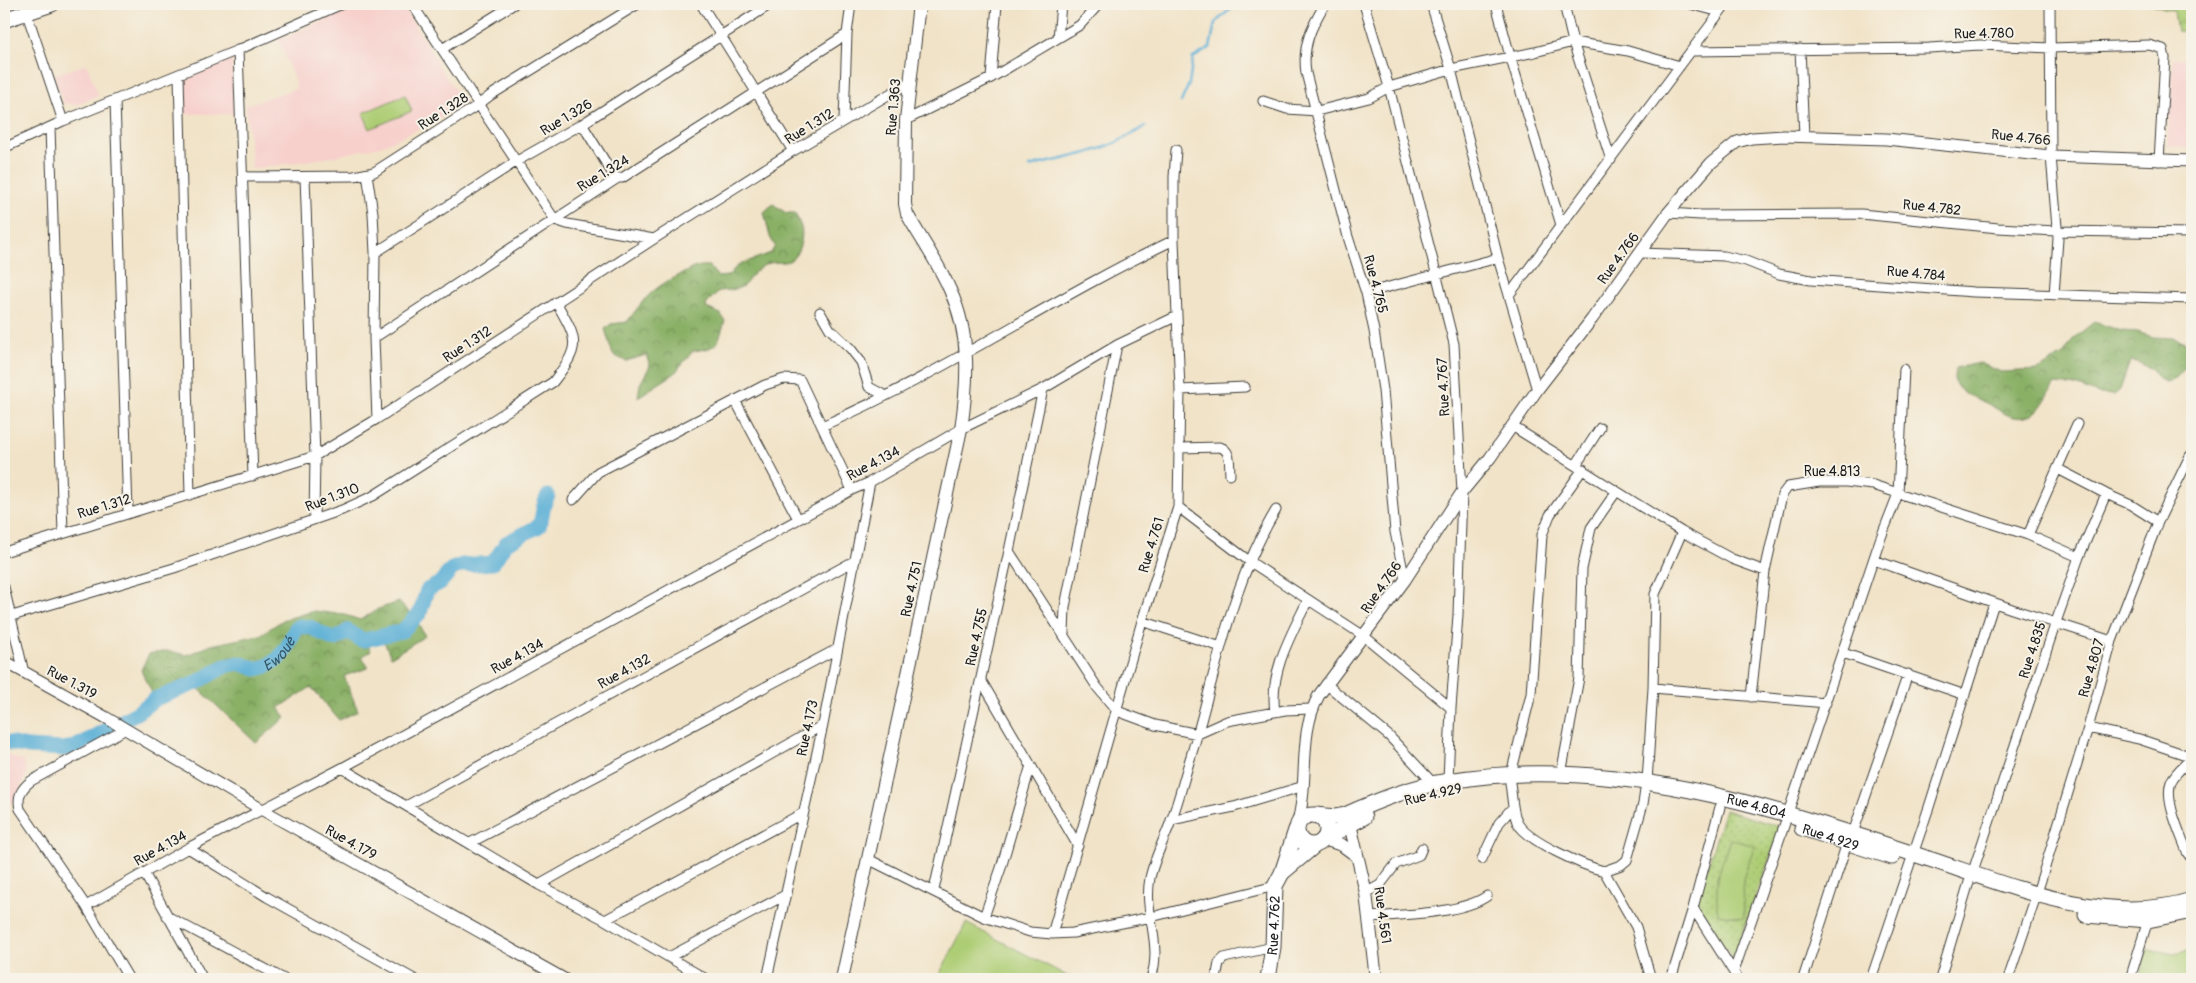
<svg xmlns="http://www.w3.org/2000/svg" width="2196" height="983" font-family="Pangolin,sans-serif">
<style>
.built{fill:#f7d0cc}
.grass{fill:url(#grass-dots);stroke:#647448}
.forest{fill:url(#forest-crowns);stroke:#536641}
.wetland{fill:url(#wetland-marsh);stroke:#647448}
.park{fill:#adcd75;stroke:#647448}
.lines{fill:none;stroke-linecap:round;stroke-linejoin:round}
.stream{stroke:#5aafd6;stroke-width:2.5}
.river{stroke:#5aafd6;stroke-width:15}
.minor-casing{stroke:#3c3a36;stroke-width:11}
.tertiary-casing{stroke:#3c3a36;stroke-width:13}
.secondary-casing{stroke:#3c3a36;stroke-width:14}
.primary-casing{stroke:#3c3a36;stroke-width:17}
.minor{stroke:#fff;stroke-width:9}
.tertiary{stroke:#fff;stroke-width:11}
.secondary{stroke:#fff;stroke-width:12}
.primary{stroke:#fff;stroke-width:15}
.labels{text-anchor:middle;stroke-width:4;stroke-linejoin:round;paint-order:stroke}
.street-label{font-size:14px;fill:#1c1c1c;stroke:#f7f3e8}
.water-label{font-size:15px;font-style:italic;fill:#355766;stroke:#f7f3e8}
</style>
<defs>
<pattern id="grass-dots" width="8" height="8" patternUnits="userSpaceOnUse" patternTransform="scale(1.25)"><rect width="8" height="8" fill="#adcd75"/><path d="M2 2h.1M6 6h.1" fill="none" stroke="#94af65" stroke-width="1.8" stroke-linecap="round"/></pattern>
<pattern id="forest-crowns" width="20" height="18" patternUnits="userSpaceOnUse" patternTransform="scale(1.25)"><rect width="20" height="18" fill="#8ab066"/><path d="M2 6a3 3 0 1 1 6 0M12 15a3 3 0 1 1 6 0" fill="none" stroke="#708e53"/></pattern>
<pattern id="wetland-marsh" width="20" height="14" patternUnits="userSpaceOnUse" patternTransform="scale(1.25)"><rect width="20" height="14" fill="#adcd75"/><path d="M1 5h8M5 5V1M11 12h8M15 12V8" fill="none" stroke="#94af65"/></pattern>
</defs>
<rect width="100%" height="100%" fill="#f7f3e8"/>
<filter id="ink" filterUnits="userSpaceOnUse"><feTurbulence type="fractalNoise" baseFrequency=".02" numOctaves="2"/><feDisplacementMap in="SourceGraphic" scale="10" xChannelSelector="R" yChannelSelector="G"/><feConvolveMatrix kernelMatrix="1 2 1 2 8 2 1 2 1" color-interpolation-filters="sRGB"/></filter>
<filter id="wash" filterUnits="userSpaceOnUse"><feTurbulence type="fractalNoise" baseFrequency=".0096" numOctaves="4" result="noise"/><feDisplacementMap in="SourceGraphic" scale="20" xChannelSelector="R" yChannelSelector="G"/><feGaussianBlur stdDeviation="1.12" result="paint"/><feColorMatrix in="noise" values="0 0 0 0 0 0 0 0 0 0 0 0 0 0 0 0 0 1.4 0 .05"/><feComposite in="paint" operator="in"/></filter>
<g filter="url(#wash)">
<rect width="100%" height="100%" fill="#f1e3c8"/>
<path class="built" d="M362,4H402L444,74L465,104L430,124L381,146L326,158L252,169L246,105L297,88L279,40Z
M2173,58L2192,59V148L2167,146Z
M232,60L234,114H185V79Z
M87,64L98,96L77,104L63,103L54,75Z
M4,753L23,761L27,772L15,800L4,808Z"/>
<path class="grass" d="M1725,810L1781,827L1733,958L1695,907Z"/>
<path class="forest" d="M773,204L786,213H795C797,217 799,222 801,227C804,236 799,257 789,261C779,264 772,260 763,266C740,281 755,289 719,291L707,303L706,308L721,314L725,321C717,345 719,348 693,351L674,374L638,397L640,384L650,366L646,355L626,361L613,355L605,329L611,324L627,322C645,298 652,288 680,275C692,269 695,265 709,266L718,277L728,276L738,265L771,253L775,246L770,237L764,212Z
M2094,322L2122,331L2137,332L2153,337L2172,338L2186,342L2190,348V362L2174,380L2166,382L2157,378L2152,370L2138,362L2130,361L2120,390L2114,395L2098,394L2078,386L2055,384C2049,393 2041,410 2032,415C2013,423 2002,411 1986,403C1971,395 1947,391 1956,368L1980,363L2001,372L2038,370L2063,355L2074,338Z
M399,602L415,618L425,636L391,657L381,635L365,640L371,651L362,656L368,668L344,676L358,711L339,720L311,687L279,708L286,717L256,743L194,684L155,699L141,670L149,654L168,651L187,655L211,645L260,635L283,620L314,611L345,615L360,620L378,609Z"/>
<path class="wetland" d="M2152,4H2192V32L2177,31L2174,11Z"/>
<path class="park" d="M405,95L412,111L370,129L363,113Z
M1730,839L1755,846L1743,879L1744,918L1717,914V878Z
M966,923L1073,979H937Z
M2148,949L2174,954L2192,950V979H2138Z"/>
<g class="lines">
<path class="stream" d="M1181,102L1189,84L1193,58L1210,48L1215,23L1236,4
M1029,167C1075,155 1104,154 1145,126"/>
<path class="river" id="s1" d="M4,742L28,747L63,749L75,747L138,712L155,699L194,684L225,666L239,663L256,669L267,666L279,658L287,647L296,628L299,626L310,627L332,639H336L348,631L361,640H365L402,631L420,613L427,590L440,583L452,569L462,565L493,563L506,543L539,526C544,515 541,506 548,496"/>
</g>
</g>
<g filter="url(#ink)">
<g class="lines">
<g class="minor-casing">
<path id="minor" d="M412,4L555,220L567,224L654,239
M701,4L793,151
M1325,4C1311,27 1302,46 1306,73L1348,237L1366,293L1374,331L1383,390L1395,532L1405,580
M1364,4L1389,87L1454,344L1462,492L1458,615L1451,708L1448,781
M1431,4L1451,69L1498,258L1537,390
M1496,4L1510,56L1561,225
M1564,4L1573,42L1611,160
M1690,4L1720,12
M2050,4L2051,156L2058,239L2054,295
M27,14L63,121
M1058,38L1061,4
M442,49L514,4
M1800,49L1804,136
M238,50L253,476
M1693,51L1929,48L1980,45L2051,48L2149,45L2163,49L2165,58L2159,161
M179,76L190,495
M991,78L997,4
M115,100L128,512
M1263,101L1287,109L1317,111L1369,98L1389,87L1451,69L1535,52L1573,42L1628,51L1680,66
M844,120L847,34L851,4
M906,120L991,78L1080,25L1099,4
M582,124L614,176L618,178
M50,127L63,533
M4,148L63,121L238,50L342,4
M367,174L373,213L375,253L374,338L377,419
M243,177L354,176L374,172L478,105L491,95L638,4
M305,177L315,456L314,519
M1668,213L1700,215L1861,214L1998,228L2057,231L2192,233
M375,253L517,161L582,124L771,4
M1641,253L1724,256L1746,261L1779,274L1811,280L1974,292L2192,299
M1366,293L1498,258
M1509,295L1726,4
M820,312L830,329L850,348L861,362L869,387L886,396
M374,338L618,178H622L847,34
M1180,390L1245,387
M735,400L798,519
M822,426C944,373 1054,297 1174,240
M1512,426L1682,532L1732,559L1765,571
M1179,448L1220,447C1232,451 1229,464 1230,475
M1576,465L1600,428
M2058,469L2106,494
M573,500L598,472L765,385L784,379L800,380L852,490
M1178,507L1249,561L1364,636L1451,708
M2028,535L2077,424
M1009,551L1097,687L1117,711L1155,725L1198,734L1227,721L1285,710L1311,709
M4,552L315,456L377,419L654,239L793,151L910,82
M1874,560L2012,609L2112,641
M4,587L24,673
M12,616L174,568L342,510L373,496L553,382C582,345 578,341 556,302
M1142,621L1221,647
M1064,634L1065,607L1117,345
M1843,653L1965,695
M981,680L1078,846
M1326,684L1389,736L1434,784
M1653,688L1826,703
M1751,697L1765,571L1782,495L1788,487L1819,482H1846L1873,485L2028,535L2079,557
M1275,712C1269,672 1291,635 1308,600
M2088,728L2139,739L2192,757
M126,729L31,781C21,789 17,796 20,809L86,906L129,979
M342,768L539,885L605,920L706,979
M1511,774L1531,694L1542,535L1550,515L1583,469
M1561,774L1579,678L1582,569L1591,528L1616,492
M1647,782L1653,688L1655,594L1682,532
M1510,783C1512,795 1512,810 1517,822C1526,841 1584,866 1604,871L1636,927L1651,979
M406,806L854,561
M1788,813L1880,540L1898,494L1904,369
M1171,820L1234,807L1304,786
M1853,833L1908,674
M470,843L837,649
M188,848L267,897L414,979
M2188,854C2181,835 2164,801 2171,782C2175,772 2185,765 2192,758
M868,859L984,917L1030,932L1052,934L1073,933L1151,917L1275,886
M1482,859L1499,823L1513,807
M1604,871L1621,865L1627,860L1643,804L1645,790
M144,873L203,979
M1972,874L2056,622L2079,557L2106,494L2131,505L2158,522
M539,885L823,725
M934,890L1009,551L1043,389
M1366,893L1380,885L1396,864L1419,855L1422,848
M2037,893L2088,728L2112,641L2158,522L2190,456
M86,906L188,848L342,768L852,490L870,482L961,429L1043,389L1117,345L1177,316
M1693,908L1738,979
M167,916L284,979
M984,917L1001,868L1031,765
M1368,917C1399,915 1462,914 1487,896
M605,920L803,813
M1052,934L1142,621L1178,507L1180,390L1174,240V177L1176,150
M669,957L787,894
M1734,971L1785,823
M767,979L823,725L870,482
M1151,979C1163,942 1143,914 1150,878C1154,859 1164,840 1171,821C1179,800 1184,778 1191,756C1216,673 1230,586 1276,510
M1216,979L1219,963L1224,958L1273,947
M1671,979L1693,908L1720,807
M1803,979L1847,843
M1871,979L1929,807L1994,603
M1940,979L1969,882
M2008,979L2034,902
M2130,979L2148,920"/>
</g>
<g class="tertiary-casing">
<path id="tertiary" d="M4,661L105,717L261,809L564,979
M1297,825C1310,781 1297,736 1319,695L1405,580L1462,492L1490,458L1537,390L1592,319L1668,213L1711,163L1737,142L1752,138L1784,136L1886,139L2051,156L2192,161"/>
</g>
<g class="secondary-casing">
<path id="secondary" d="M1350,824L1366,893L1376,979
M1324,839L1342,845L1357,856
M842,979L961,429C968,382 971,335 950,290C939,264 921,239 907,214L905,204L906,120L919,4"/>
</g>
<g class="primary-casing">
<g id="primary">
<path d="M4,20L52,4"/>
<circle cx="1312" cy="830" r="15"/>
<path id="s2" d="M1315,815L1335,817L1345,815C1377,801 1413,786 1449,781C1614,753 1778,809 1932,860C2013,887 2107,927 2192,900"/>
<path id="s3" d="M1802,828L1892,857"/>
<path d="M1324,839L1364,817"/>
<path d="M1283,872L1314,846"/>
<path d="M2086,915L2148,920L2192,911"/>
<path id="s4" d="M1268,979L1273,947L1275,886L1282,873L1296,830"/>
</g>
</g>
<use href="#minor" class="minor"/>
<use href="#tertiary" class="tertiary"/>
<use href="#secondary" class="secondary"/>
<use href="#primary" class="primary"/>
</g>
</g>
<g class="labels">
<g class="street-label">
<text transform="translate(1984 33) rotate(-1)" y="5">Rue 4.780</text>
<text transform="translate(893 107) rotate(-85)" y="5">Rue 1.363</text>
<text transform="translate(443 111) rotate(-33)" y="5">Rue 1.328</text>
<text transform="translate(566 117) rotate(-31)" y="5">Rue 1.326</text>
<text transform="translate(809 126) rotate(-32)" y="5">Rue 1.312</text>
<text transform="translate(2021 137) rotate(6)" y="5">Rue 4.766</text>
<text transform="translate(603 173) rotate(-31)" y="5">Rue 1.324</text>
<text transform="translate(1932 207) rotate(6)" y="5">Rue 4.782</text>
<text transform="translate(1618 258) rotate(-54)" y="5">Rue 4.766</text>
<text transform="translate(1916 273) rotate(5)" y="5">Rue 4.784</text>
<text transform="translate(1376 284) rotate(75)" y="5">Rue 4.765</text>
<text transform="translate(467 344) rotate(-33)" y="5">Rue 1.312</text>
<text transform="translate(1443 387) rotate(-93)" y="5">Rue 4.767</text>
<text transform="translate(873 463) rotate(-28)" y="5">Rue 4.134</text>
<text x="1832" y="476">Rue 4.813</text>
<text transform="translate(332 497) rotate(-21)" y="5">Rue 1.310</text>
<text transform="translate(104 506) rotate(-17)" y="5">Rue 1.312</text>
<text transform="translate(1151 545) rotate(-73)" y="5">Rue 4.761</text>
<text transform="translate(1381 587) rotate(-55)" y="5">Rue 4.766</text>
<text transform="translate(911 589) rotate(-78)" y="5">Rue 4.751</text>
<text transform="translate(976 637) rotate(-78)" y="5">Rue 4.755</text>
<text transform="translate(2032 650) rotate(-72)" y="5">Rue 4.835</text>
<text transform="translate(517 656) rotate(-29)" y="5">Rue 4.134</text>
<text transform="translate(2091 668) rotate(-74)" y="5">Rue 4.807</text>
<text transform="translate(624 671) rotate(-29)" y="5">Rue 4.132</text>
<text transform="translate(72 682) rotate(28)" y="5">Rue 1.319</text>
<text transform="translate(807 728) rotate(-78)" y="5">Rue 4.173</text>
<text transform="translate(1433 794) rotate(-13)" y="5">Rue 4.929</text>
<text dy="5" stroke="none"><textPath href="#s2" startOffset="451">Rue 4.804</textPath></text>
<text dy="5" stroke="none"><textPath href="#s3" startOffset="30">Rue 4.929</textPath></text>
<text transform="translate(351 842) rotate(29)" y="5">Rue 4.179</text>
<text transform="translate(160 848) rotate(-29)" y="5">Rue 4.134</text>
<text transform="translate(1383 915) rotate(82)" y="5">Rue 4.561</text>
<text dy="5" stroke="none"><textPath href="#s4" startOffset="54">Rue 4.762</textPath></text>
</g>
<g class="water-label">
<text dy="5" stroke="none"><textPath href="#s1" startOffset="304">Ewoué</textPath></text>
</g>
</g>
<rect width="2196" height="983" fill="none" stroke="#f7f3e8" stroke-width="20"/>
</svg>
